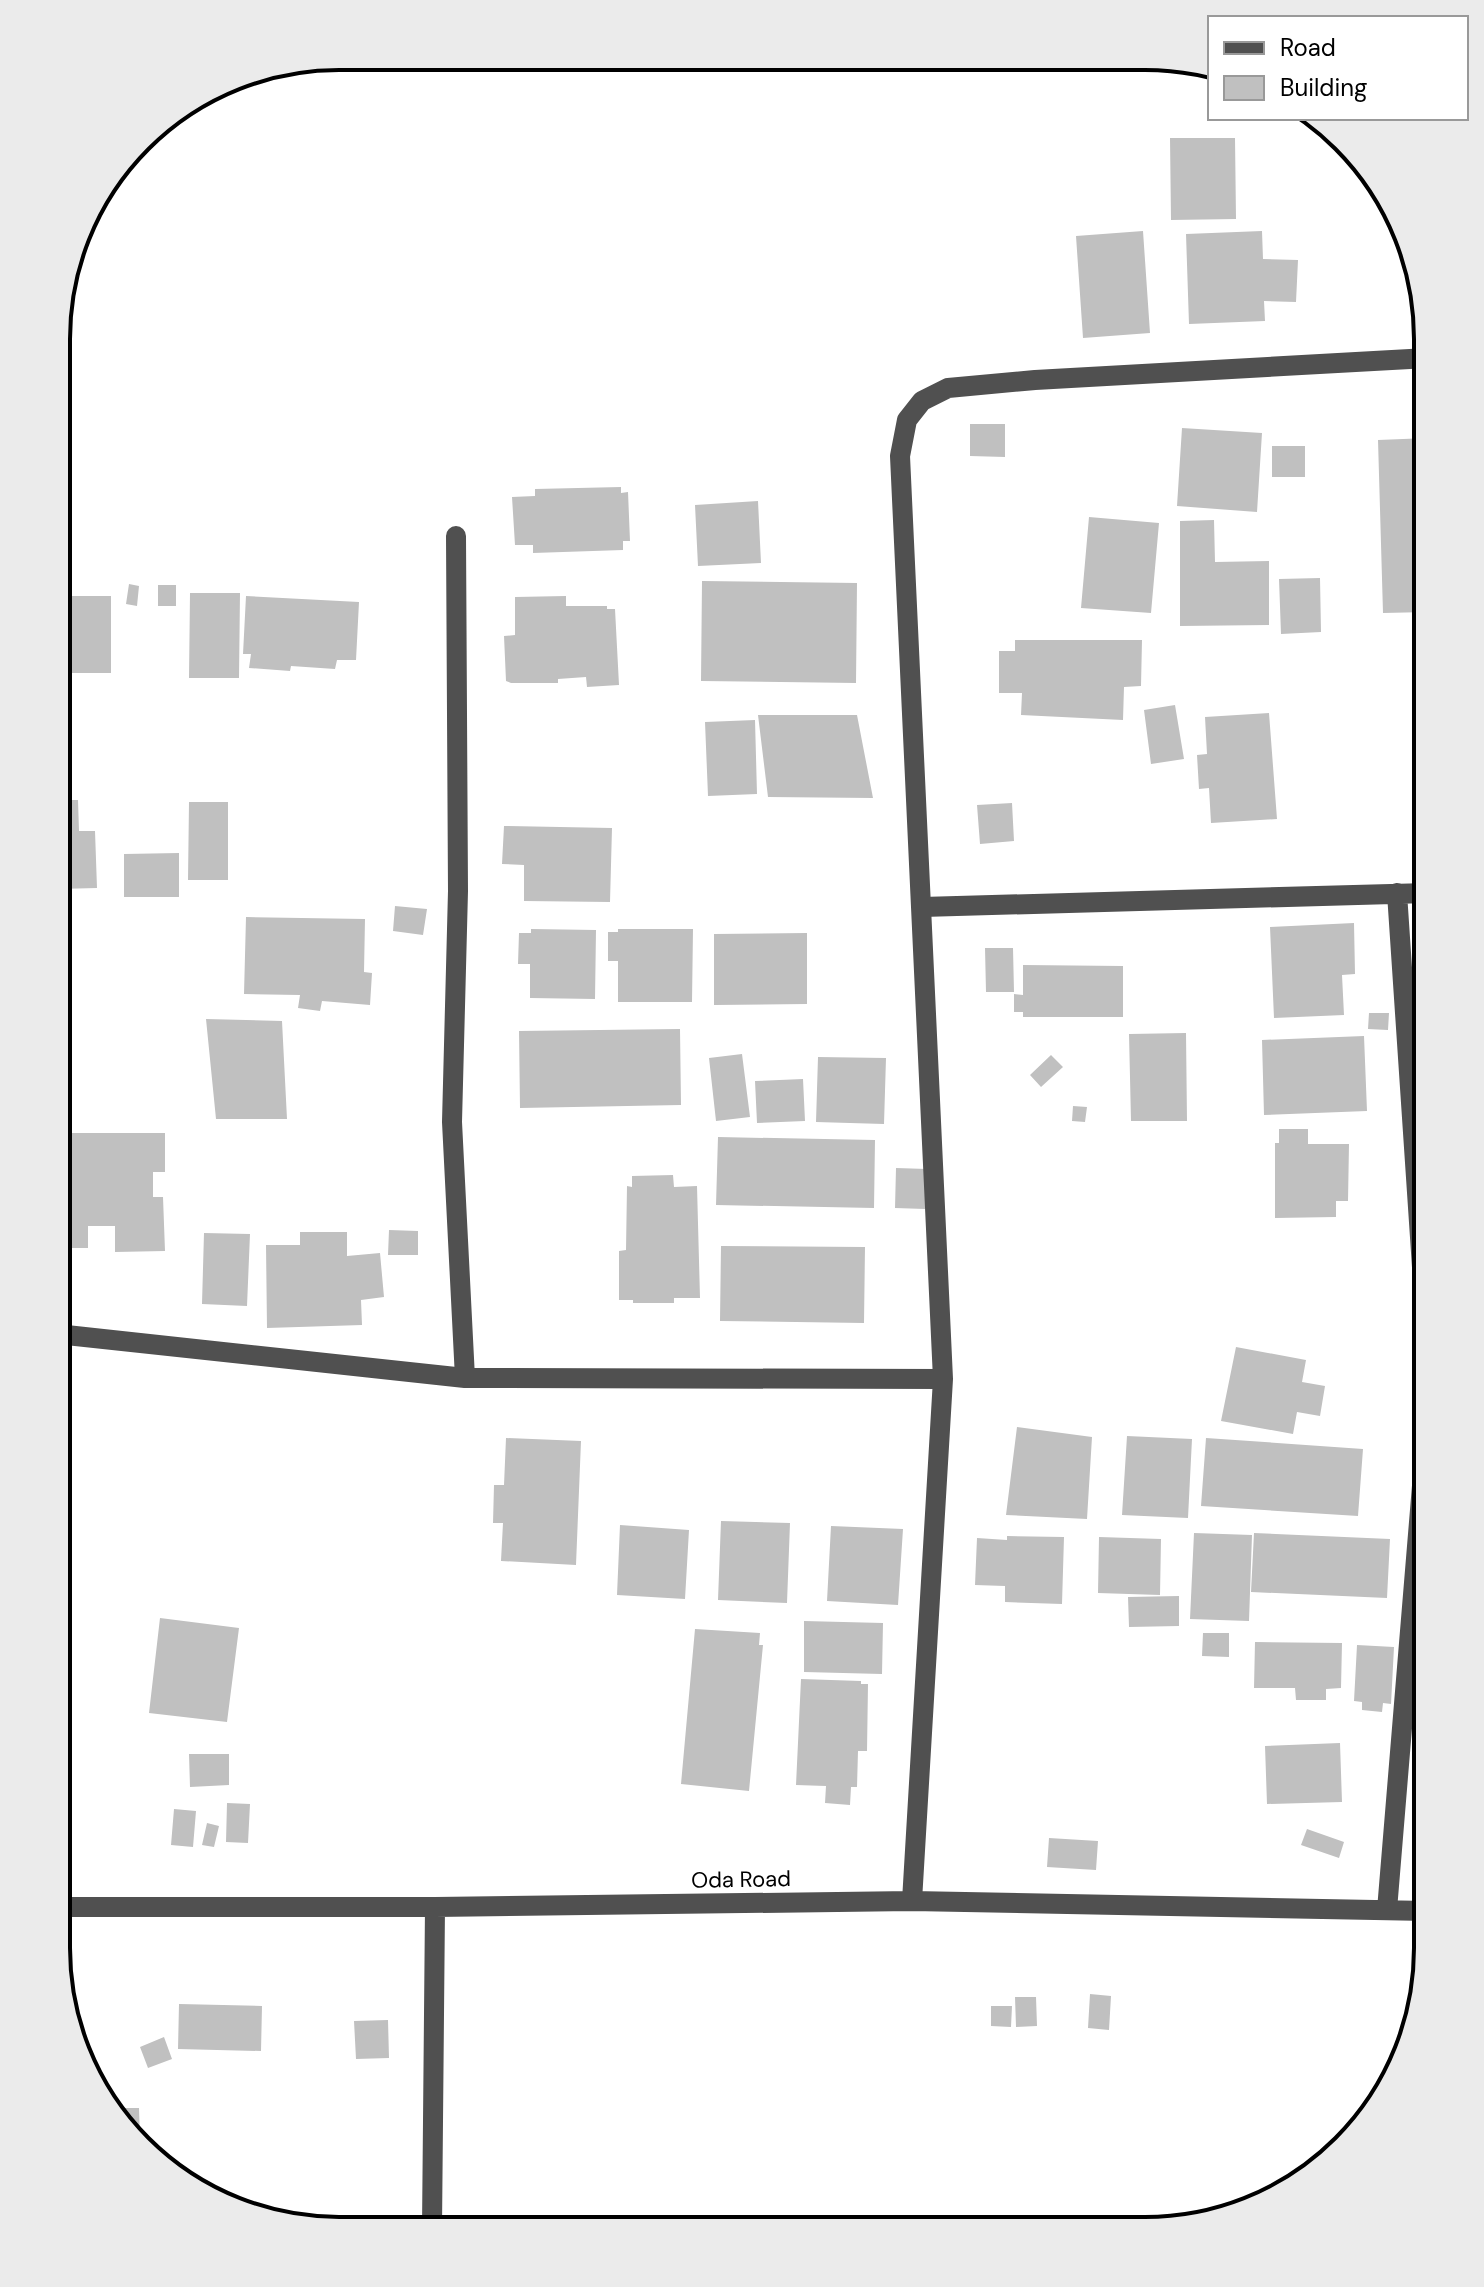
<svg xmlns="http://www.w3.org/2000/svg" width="1484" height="2287" font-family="'DM Sans',sans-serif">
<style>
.building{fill:#c0c0c0}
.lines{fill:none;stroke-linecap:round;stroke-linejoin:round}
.minor{stroke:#505050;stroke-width:20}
.labels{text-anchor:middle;stroke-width:6;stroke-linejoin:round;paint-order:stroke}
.street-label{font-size:22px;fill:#000;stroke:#fff}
.rim{fill:none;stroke:#000;stroke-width:4}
</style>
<rect width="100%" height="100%" fill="#fff"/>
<path class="building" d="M1170,138H1235L1236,219L1171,220Z
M1143,231L1150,333L1083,338L1076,236Z
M1262,231L1263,259L1298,260L1296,302L1264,301L1265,321L1189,324L1186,234Z
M970,424H1005V457L970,456Z
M1182,428L1262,433L1257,512L1177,506Z
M1428,438V612L1383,613L1378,440Z
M1272,446H1305V477H1272Z
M621,487V493L628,492L630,541H623V550L533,553V545H515L512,497L535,496V489Z
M758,501L761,563L698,566L695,505Z
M1089,517L1159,523L1151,613L1081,608Z
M1214,520L1215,562L1269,561V625L1180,626V521Z
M1320,578L1321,632L1281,634L1279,579Z
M702,581L857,583L856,683L701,681Z
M129,584L139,586L137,606L126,604Z
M158,585H176V606H158Z
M190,593H240L239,678H189Z
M58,596H111V673H58Z
M246,596L359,602L356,660H337L335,669L291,666L290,671L249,668L251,654H243Z
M566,596V606H607V609H615L619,685L587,687L586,677L558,679V683H511L506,681L504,636L515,635V597Z
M1015,640H1142L1141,686L1124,687L1123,720L1021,715L1022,693H999V651H1015Z
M1175,705L1184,759L1151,764L1144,710Z
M1269,713L1277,819L1211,823L1209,788L1199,789L1197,755L1207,754L1205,717Z
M758,715H857L873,798L768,797Z
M755,720L757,794L708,796L705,722Z
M58,800H78L79,831H95L97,888L58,889Z
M189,802H228V880H188Z
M1012,803L1014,841L980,844L977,805Z
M504,826L612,828L610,902L524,901V865L502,864Z
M179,853V897H124V854Z
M395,906L427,909L423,935L393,931Z
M246,917L365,919L364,972L372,973L370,1005L322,1001L320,1011L298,1008L300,995L244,994Z
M1354,923L1355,974L1342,975L1344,1015L1274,1018L1270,927Z
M531,929L596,930L595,999L530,998V964H518L519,933H531Z
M618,929H693L692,1002H618V961H608V932H618Z
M807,933V1004L714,1005V934Z
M985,948H1013L1014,992H986Z
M1023,965L1123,966V1017H1023V1012H1014V994L1023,995Z
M1369,1013H1389L1388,1030L1368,1029Z
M206,1019L282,1021L287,1119H216Z
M680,1029L681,1105L520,1108L519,1031Z
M1186,1033L1187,1121H1131L1129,1034Z
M1364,1036L1367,1111L1264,1115L1262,1040Z
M742,1054L750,1117L716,1121L709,1058Z
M1051,1055L1063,1067L1041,1087L1030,1075Z
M818,1057L886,1058L884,1124L816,1122Z
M803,1079L805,1121L757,1123L755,1081Z
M1073,1106L1087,1107L1085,1122L1072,1121Z
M1279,1129H1308V1144H1349L1348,1201H1336V1217L1275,1218V1143H1279Z
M57,1133H165V1172H153V1197H163L165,1251L115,1252V1226H88V1248H57Z
M718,1137L875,1140L874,1208L716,1205Z
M896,1168L927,1169L925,1209L895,1208Z
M673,1175L674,1187L697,1186L700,1298H674V1303H633V1300H619V1251L626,1250L627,1186L632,1187V1176Z
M389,1230L418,1231V1255H388Z
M300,1232H347V1256L380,1253L384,1297L361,1300L362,1325L267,1328L266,1245H300Z
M204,1233L250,1234L247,1306L202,1304Z
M721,1246L865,1247L864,1323L720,1321Z
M1236,1347L1306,1360L1302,1382L1325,1386L1320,1416L1297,1412L1293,1434L1221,1421Z
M1017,1427L1092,1437L1087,1519L1006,1515Z
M1127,1436L1192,1439L1188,1518L1122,1515Z
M506,1438L581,1441L576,1565L501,1561L503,1523H493L494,1485H504Z
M1206,1438L1363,1449L1358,1516L1201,1506Z
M721,1521L790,1523L787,1603L718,1600Z
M620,1525L689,1530L685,1599L617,1595Z
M831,1526L903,1529L898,1605L827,1601Z
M1194,1533L1252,1535L1249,1621L1190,1619Z
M1254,1533L1390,1539L1387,1598L1251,1592Z
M1007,1536L1064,1537L1062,1604L1005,1602V1586L975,1585L977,1538L1007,1540Z
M1099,1537L1161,1539L1160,1595L1098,1593Z
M1179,1596V1626L1129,1627L1128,1597Z
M160,1618L239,1628L227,1722L149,1713Z
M804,1621L883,1623L882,1674L804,1672Z
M695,1629L760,1633L759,1645H763L749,1791L681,1784Z
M1203,1633H1229V1657L1202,1656Z
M1255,1642L1342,1643L1341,1688L1326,1689V1700H1296L1295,1688H1254Z
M1357,1645L1394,1647L1391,1704L1383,1703L1382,1712L1362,1710V1702L1354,1701Z
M801,1679L861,1681V1684H868L867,1751H858L857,1787H851L850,1805L825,1803L826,1786L796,1785Z
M1340,1743L1342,1802L1267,1804L1265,1746Z
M189,1754H229V1785L190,1787Z
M227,1803L250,1804L248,1843L226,1842Z
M174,1809L196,1811L193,1847L171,1845Z
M207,1823L219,1826L214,1847L202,1845Z
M1307,1829L1344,1842L1339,1858L1301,1845Z
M1049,1838L1098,1841L1096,1870L1047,1867Z
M1090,1994L1111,1996L1109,2030L1088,2028Z
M1015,1997H1036L1037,2026L1016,2027Z
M179,2004L262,2006L261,2051L178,2049Z
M991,2006H1012L1011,2027L991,2026Z
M388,2020L389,2058L356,2059L354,2021Z
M164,2037L172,2059L148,2068L140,2047Z
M117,2108H139L140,2138Z"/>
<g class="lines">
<path class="minor" d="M456,536L458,891L452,1122L465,1378
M1397,893L1428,1357
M922,907L1428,893
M57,1334L465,1378L943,1379
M912,1901L943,1379L900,456L907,420L922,401L948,388L1035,380L1428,358
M56,1907H435L912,1901L1427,1911
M1387,1910L1428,1413
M432,2229L435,1907"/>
</g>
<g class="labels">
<g class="street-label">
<text transform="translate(741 1879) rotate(-1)" y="8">Oda Road</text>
</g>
</g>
<path d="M0 0H1484V2287H0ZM339 70H1145A269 269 0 0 1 1414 339V1948A269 269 0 0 1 1145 2217H339A269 269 0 0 1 70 1948V339A269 269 0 0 1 339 70Z" fill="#ebebeb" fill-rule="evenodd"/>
<path class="rim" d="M339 70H1145A269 269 0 0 1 1414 339V1948A269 269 0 0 1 1145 2217H339A269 269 0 0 1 70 1948V339A269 269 0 0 1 339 70Z"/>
<rect x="1208" y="16" width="260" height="104" fill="#ffffff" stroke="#999999" stroke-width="2"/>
<rect x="1224" y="42" width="40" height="12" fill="#505050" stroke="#999999" stroke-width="2"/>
<text x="1280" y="56" font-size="24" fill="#000000">Road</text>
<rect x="1224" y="76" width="40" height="24" fill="#c0c0c0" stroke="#999999" stroke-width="2"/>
<text x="1280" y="96" font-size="24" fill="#000000">Building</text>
</svg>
